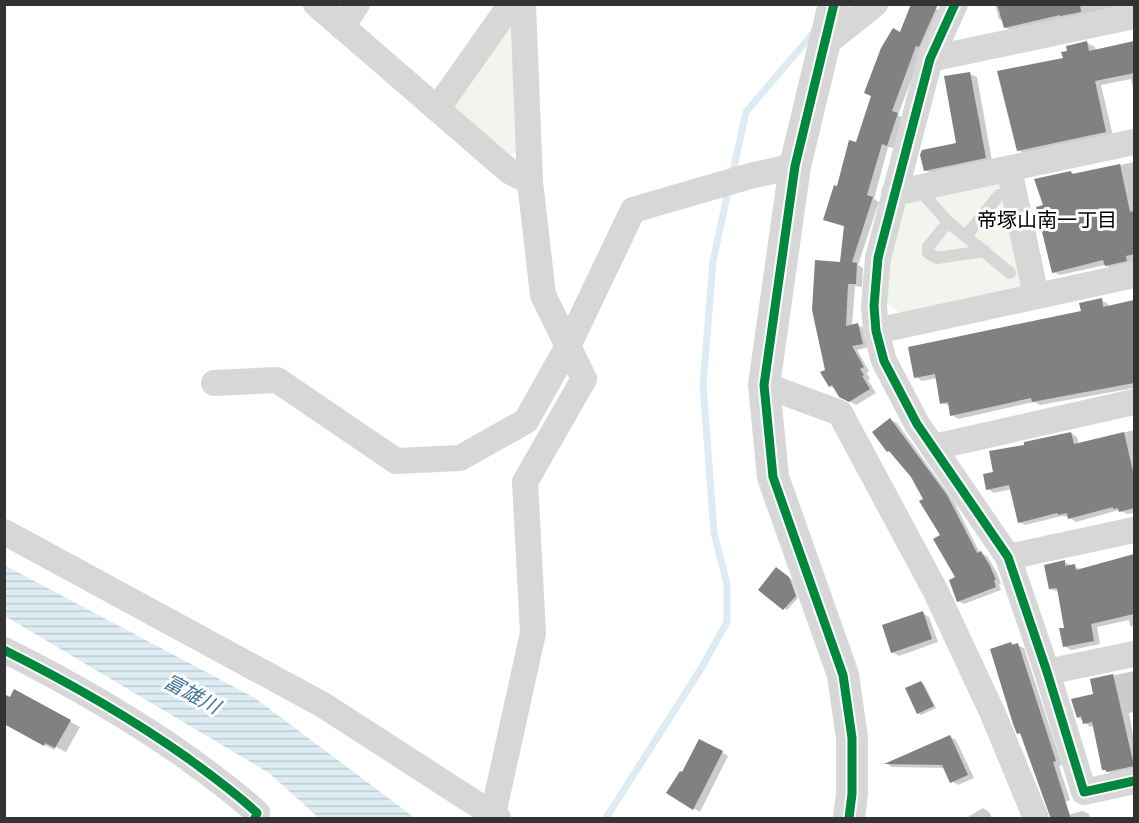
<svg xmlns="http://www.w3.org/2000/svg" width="1139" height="823" font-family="'Sofia Sans Condensed','Noto Sans JP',sans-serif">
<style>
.park{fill:#f1f5ed}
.water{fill:url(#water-rules)}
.shadow{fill:#0003}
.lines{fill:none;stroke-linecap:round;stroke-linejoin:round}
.stream{stroke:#ddebf3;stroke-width:7}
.building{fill:#818181}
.service{stroke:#d7d7d7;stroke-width:12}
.minor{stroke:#d7d7d7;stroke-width:26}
.tertiary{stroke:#d7d7d7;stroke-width:32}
.cycleway-casing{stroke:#fff;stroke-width:13}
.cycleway{stroke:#00873e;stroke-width:9}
.labels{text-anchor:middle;stroke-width:6;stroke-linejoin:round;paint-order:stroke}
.neighbourhood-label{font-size:20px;fill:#000;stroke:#fff}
.water-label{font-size:20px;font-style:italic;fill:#3f7597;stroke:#fff}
</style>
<defs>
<pattern id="water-rules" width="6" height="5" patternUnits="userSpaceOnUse" patternTransform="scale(1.5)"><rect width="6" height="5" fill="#ddebf3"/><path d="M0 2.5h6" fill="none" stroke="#becad1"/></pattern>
</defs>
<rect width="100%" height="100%" fill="#fff"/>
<path class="park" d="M511,27L519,151L508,155L453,106L507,28Z
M1005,181L1028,288L902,315L886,302L889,250L899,214L909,202Z"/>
<path class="water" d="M4,565L255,698L415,818H319L269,773L5,616Z"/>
<path class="shadow" d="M926,4L943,12L923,49L898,115L903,118L894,148L888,147L874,199L879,202L858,265L863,268L862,287L855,286L852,326L858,325L865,329L869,347L857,350L869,371L866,373L870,378L868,380L876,393L856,405L840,396L837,390L830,386L826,370L845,227L824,219L857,144L901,34Z
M995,4H1127L1012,31L1005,27L1003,21L999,19Z
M1134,42V93L1131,79L1101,85L1113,136L1026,155L1019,150L1065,59L1087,43L1095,47L1096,51Z
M970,74L977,77L992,161L932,174L925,170L957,144Z
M1134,162L1133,264L1113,269L1105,265L1060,275L1053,272L1045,206L1071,172L1076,175Z
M1101,300L1108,304L1109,307L1134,301V388L1040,405L1034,402L958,419L952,415L950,406L942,403L937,378L922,381L916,377L1082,312Z
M891,420L897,423L953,500L980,553L987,556L996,571L1001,583L999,584L1001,590L964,604L958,601L957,578L942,535L912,476L895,455L888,451Z
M1134,430V513L1127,514L1119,510L1076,522L1069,517L1062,516L1025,525L1019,522L1012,489L994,493L988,489L994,473L1026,446L1071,433L1077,437L1079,444Z
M1134,557V628L1130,625L1129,620L1097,627L1100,644L1071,650L1064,646L1066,629L1059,592L1050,589L1064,562L1082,570Z
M779,570L792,580L798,598L787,610L760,590Z
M922,613L929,617L938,642L899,656L892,652Z
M1011,643L1024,648L1062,765L1059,766L1070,800L1054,806L1022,735L1019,733Z
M1134,671V712L1129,713L1134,741V771L1114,775L1103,769L1094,726L1090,727L1078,717L1095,695L1092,680Z
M921,682L924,684L936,708L921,715L918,713Z
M15,692L80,727L66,752L56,747L54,750L4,723Z
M950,737L956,740L974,778L958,785L952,781L945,768L892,767L888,765Z
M722,752L728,756L700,812L668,793Z
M983,808L989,812L992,818H969L968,817Z
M1082,811L1089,814L1090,818H1065V816Z"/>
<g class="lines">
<path class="stream" d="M732,176L746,112L815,31
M606,818L702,667L727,622V584L714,533L703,385L713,261L729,187"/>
</g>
<path class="building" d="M911,4H938L919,47L916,46L892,111L898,113L887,146L882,144L867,195L873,197L852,262L857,263L856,284H848L846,326L858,323L863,344L852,346L864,367L860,369L864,375L862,376L870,389L849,402L839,397L832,385L829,387L820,372L825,370L812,310L815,260L840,262L844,226L823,220L834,185L837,186L849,140L856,142L871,96L864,93L881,48L893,28L900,32Z
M997,4H1080L1081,12L1060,16V15L1004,28Z
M1087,41L1089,51L1134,41V73L1095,81L1106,132L1017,151L997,71L1063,58L1061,52L1067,51L1066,46Z
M970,72L986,158L924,171L920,155L922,150L956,143L944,76Z
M1120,164L1130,212L1134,211V254L1126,256L1127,261L1105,266L1103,260L1052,273L1036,207L1043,205L1034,179L1071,171L1072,174Z
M1102,298L1103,307L1134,300V383L1032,402L1031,398L950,416L948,402L940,404L935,374L914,378L908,347L1081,311L1079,303Z
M890,418L947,495L977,553L981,551L990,566L996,580H994L996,587L957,602L949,580L955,577L933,539L940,535L919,501L923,499L911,477L889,451L887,452L872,432Z
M1071,432L1074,444L1124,432L1134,476V508L1119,512L1118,508L1113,509V507L1068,519L1067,513L1058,515L1057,513L1018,523L1009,485L986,490L983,474L993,472L989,451L1024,445V442Z
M1134,554V614L1091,624L1094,641L1063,647L1059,628H1064L1057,588L1049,589L1044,565L1065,560V566L1075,564L1076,570Z
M776,567L789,577L796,596L783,610L758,590Z
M923,611L932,639L891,653L882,625Z
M1011,642L1012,645L1018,643L1056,761L1053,762L1071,819H1051L1020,733L1017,734L1013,724L990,649Z
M1113,674L1134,766L1106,772V770H1102L1092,722L1083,724L1081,716L1077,718L1071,699L1093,694L1090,679Z
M921,681L934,706L917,714L905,688Z
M14,689L71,720L55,748L45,743L44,746L4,724V694L10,697Z
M950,735L968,775L950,783L942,765L884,764Z
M699,739L723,751L693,810L666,793L680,771L682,772Z"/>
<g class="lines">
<path class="service" d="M918,188L948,222L1010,273
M948,222L928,247V253L937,258L985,251
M966,236L999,195"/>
<path class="minor" d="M316,4L509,171L530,182L523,4
M955,4L930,59L878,258L874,306L876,331L884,361L917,424L1008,557L1047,672L1084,792L1134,781
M342,27L357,4
M826,43L875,4
M930,59L1134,16
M437,109L511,4
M1009,169L1036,296
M894,193L1134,142
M876,331L1134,275
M214,383L277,380L396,461L460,458L526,421L568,346L633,210L750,176L795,166
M764,385L840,413L935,590L993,714L1036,818
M934,447L1134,402
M4,532L323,705L498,818
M1008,557L1134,530
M4,650C68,682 131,718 189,759C213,777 236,793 257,813L255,818
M1047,672L1134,654
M489,818L493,814L533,633L525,482L584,379L543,295L530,182"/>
<path class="tertiary" d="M834,4L795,166L764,385L773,477L843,675L852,738V794L849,818"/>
<g class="cycleway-casing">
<path id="cycleway" d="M834,4L795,166L764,385L773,477L843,675L852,738V794L849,818
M955,4L930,59L878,258L874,306L876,331L884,361L917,424L1008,557L1047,672L1084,792L1134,781
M4,650C68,682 131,718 189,759C213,777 236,793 257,813L255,818"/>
</g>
<use href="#cycleway" class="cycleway"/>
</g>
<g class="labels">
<g class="neighbourhood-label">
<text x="1047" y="227">帝塚山南一丁目</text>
</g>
<g class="water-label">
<text transform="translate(192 694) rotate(28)" y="7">富雄川</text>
</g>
</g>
<rect width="1139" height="823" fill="none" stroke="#333333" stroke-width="12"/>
</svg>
